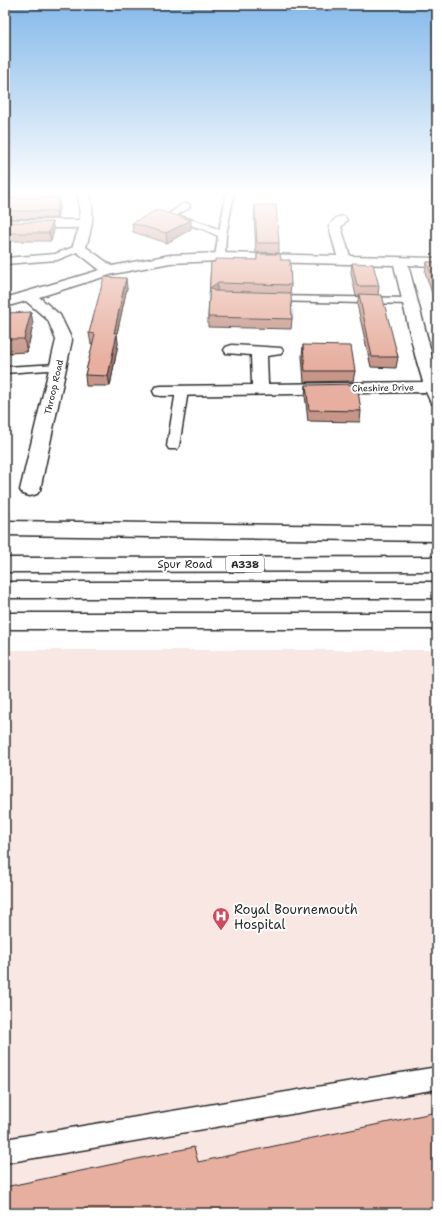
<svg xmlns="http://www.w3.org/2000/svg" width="442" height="1218" font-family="'Shantell Sans',sans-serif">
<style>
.built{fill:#f8e7e2}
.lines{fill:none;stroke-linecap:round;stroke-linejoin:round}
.service-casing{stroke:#2b2b2b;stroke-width:3}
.minor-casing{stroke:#2b2b2b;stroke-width:3}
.trunk-casing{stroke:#2b2b2b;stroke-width:3}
.service{fill:#fff;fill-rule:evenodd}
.minor{fill:#fff;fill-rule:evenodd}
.trunk{fill:#fff;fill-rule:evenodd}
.wall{fill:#c79689;stroke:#2b2b2b}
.shaded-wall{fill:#a27a6f;stroke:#2b2b2b}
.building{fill:#e7af9f;stroke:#2b2b2b}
.labels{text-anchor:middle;stroke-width:4;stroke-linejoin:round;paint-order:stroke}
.far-street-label{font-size:9px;fill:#2b2b2b;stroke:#fff}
.shield{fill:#fff;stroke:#6b6b6b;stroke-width:1}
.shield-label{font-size:10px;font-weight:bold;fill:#2b2b2b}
.street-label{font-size:11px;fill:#2b2b2b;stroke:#fff}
.near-poi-label{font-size:13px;fill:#2b2b2b;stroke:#fff;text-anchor:start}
</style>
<rect width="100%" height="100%" fill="#fff"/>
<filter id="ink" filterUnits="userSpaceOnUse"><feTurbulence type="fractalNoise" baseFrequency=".025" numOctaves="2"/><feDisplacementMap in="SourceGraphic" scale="8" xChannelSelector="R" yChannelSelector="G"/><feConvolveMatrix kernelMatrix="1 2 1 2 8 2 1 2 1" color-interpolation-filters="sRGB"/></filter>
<g filter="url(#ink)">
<path class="built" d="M5,650H437V1213H5Z"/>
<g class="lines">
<g class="service-casing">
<path id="service" d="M227,192H233L234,194L226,235L225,257L220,260L215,257L218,236L203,229L167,218L166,216L183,204H189L190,206L189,208L177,215L209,225L219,230Z
M79,245L82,246L83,248L82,250L57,260L5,264V258L55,254Z
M272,296L410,298L415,301L410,304L269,301L267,299L269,297Z
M58,364L62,365L63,367L62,369L5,373V367Z
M182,388L186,389L188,391L179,446L177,449H169L167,446L176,391L178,389Z
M437,1067V1089L5,1163V1139Z"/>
</g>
<g class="minor-casing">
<path id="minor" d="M78,192H90C94,216 93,224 86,247L112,266L170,255L220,253L337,256L329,227C333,220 337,215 345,217L347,220L341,227L350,256L437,258V266L408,265L437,374V404L431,403L426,392L161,396L155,395L153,391L155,387L161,386L252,385L251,355L226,353L224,350L226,347L232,345L281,348L283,351L281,354L267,356L268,384L423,382L415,355L394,265L220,261L170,263L113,274L39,297L60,315L72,340L40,490L37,494L30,496L23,494L20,490L56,340L48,320L26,301L5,307V298L100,270L72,248L79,228H5V220H80Z"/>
</g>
<g class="trunk-casing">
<path id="trunk" d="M5,521L437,527V541L5,535Z
M437,557V571L5,572V558Z
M5,582H437V598H5Z
M5,613H437V629H5Z"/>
</g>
<use href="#service" class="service"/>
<use href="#minor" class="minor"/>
<use href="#trunk" class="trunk"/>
</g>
<path class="wall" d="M5,198L60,205L57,218L5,219Z
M255,205L279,243V253L256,252L254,215Z
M5,222L54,230L51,241H5Z
M132,223L191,229L167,243L133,232Z
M257,254L281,260L291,285L290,293L292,319L291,329L208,327V317L211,262L257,260Z
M427,262H437V309L425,272Z
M352,263L379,286L378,295L398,357L396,368L371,367L357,304L359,296H356L351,273Z
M127,288L117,333L118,344L110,386H86L85,375L93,344H91L89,333Z
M31,312L33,325L27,352L8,353L5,363V318Z
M303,345L355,371L353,381L304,382L302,356Z
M306,385L361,411L360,422L308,421L305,395Z"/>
<path class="shaded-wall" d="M59,197L60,205L57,218L56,211Z
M191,220V229L167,243L166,233Z
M52,222L54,230L51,241L49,233Z
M126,278L127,288L115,343L114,333Z
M217,283V294L211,298L210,288Z
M31,312L33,325L27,352L24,339Z
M117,333L118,344L110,386L108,376Z
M5,339L8,353L5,363Z"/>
<path class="building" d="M59,197L56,211H5V198Z
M255,205H276L279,243H257Z
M157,210L191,220L166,233L132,223Z
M5,222H52L49,233H5Z
M257,254H280L281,260H290L291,285L217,283L210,288L214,291L291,293L292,319L208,317L211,262H215V259L257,260Z
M427,262H437V292Z
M352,263L373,264L379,286H357Z
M104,277L126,278L114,333H117L108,376L85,375L95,334L89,333Z
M359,294L382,295L398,357H372Z
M31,312L24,339H5V341V318L6,313Z
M303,345L351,346L355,371H305Z
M357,384L361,411L309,410L306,385Z
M437,1112V1213H5V1187L194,1147L198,1162Z"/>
</g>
<linearGradient id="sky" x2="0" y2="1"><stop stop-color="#84b9e9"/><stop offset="0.53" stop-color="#fff"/><stop offset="1" stop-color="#fff" stop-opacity="0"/></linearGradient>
<rect width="442" height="363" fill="url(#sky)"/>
<defs>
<g id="hospital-pin" transform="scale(0.9)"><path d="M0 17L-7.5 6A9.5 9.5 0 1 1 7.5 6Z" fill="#d1495b" stroke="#fff"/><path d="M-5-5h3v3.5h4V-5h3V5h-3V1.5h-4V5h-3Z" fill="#fff"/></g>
</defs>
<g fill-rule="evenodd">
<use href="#hospital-pin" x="221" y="916"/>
</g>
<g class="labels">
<g class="far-street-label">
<text transform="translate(54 387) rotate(-77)" y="3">Throop Road</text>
<text transform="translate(383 388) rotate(-1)" y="3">Cheshire Drive</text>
</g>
<rect class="shield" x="226" y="556" width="38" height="16" rx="3"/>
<g class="shield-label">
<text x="245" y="568">A338</text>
</g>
<g class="street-label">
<text x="185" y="568">Spur Road</text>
</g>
<g class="near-poi-label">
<text x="234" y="914">Royal Bournemouth<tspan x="234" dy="15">Hospital</tspan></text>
</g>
</g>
<rect width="442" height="1218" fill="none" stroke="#fff" stroke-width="20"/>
<rect x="10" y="10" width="422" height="1198" fill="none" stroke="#2b2b2b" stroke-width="1.5" filter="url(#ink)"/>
</svg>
